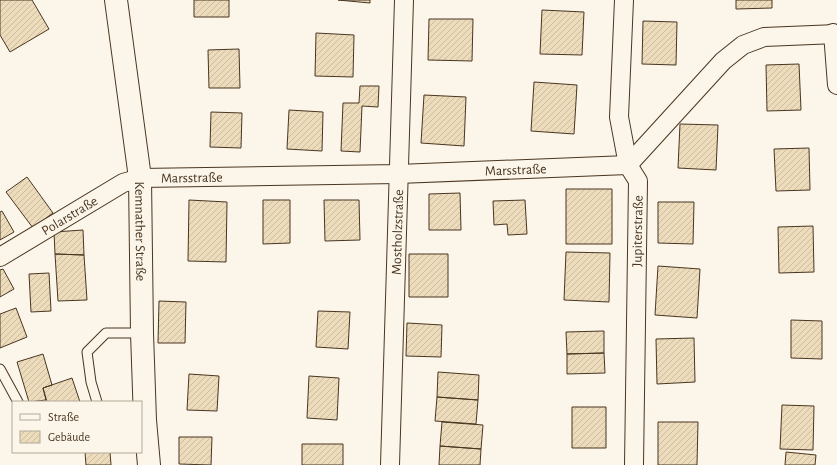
<svg xmlns="http://www.w3.org/2000/svg" width="837" height="465" font-family="'Alegreya Sans',sans-serif">
<style>
.building{fill:url(#building-hatch);stroke:#4a3520}
.lines{fill:none;stroke-linecap:round;stroke-linejoin:round}
.lane-casing{stroke:#4a3520;stroke-width:11}
.street-casing{stroke:#4a3520;stroke-width:20}
.secondary-casing{stroke:#4a3520;stroke-width:24}
.lane{stroke:#fbf6e9;stroke-width:9}
.street{stroke:#fbf6e9;stroke-width:18}
.secondary{stroke:#fbf6e9;stroke-width:22}
.labels{text-anchor:middle;stroke-width:3;stroke-linejoin:round;paint-order:stroke}
.street-label{font-size:14px;fill:#4a3520;stroke:#fbf6e9}
</style>
<defs>
<pattern id="building-hatch" width="6" height="6" patternUnits="userSpaceOnUse"><rect width="6" height="6" fill="#ecdcbc"/><path d="M-1 1l2-2M0 6l6-6M5 7l2-2" fill="none" stroke="#ccbda1"/></pattern>
</defs>
<rect width="100%" height="100%" fill="#fbf6e9"/>
<path class="building" d="M0,0H32L49,29L10,52L0,35Z
M194,0H229V17H194Z
M338,0H370V3Z
M736,0H772V8L736,9Z
M542,10L584,12L582,55L540,54Z
M429,19H473L472,61L428,60Z
M643,21L677,22L676,65L642,64Z
M316,33L354,35L353,77L315,76Z
M239,49L240,88H209L208,50Z
M799,64L801,110L767,111L766,65Z
M534,82L577,85L574,134L531,131Z
M360,86H379L378,107L362,106L360,152L341,151L343,103H359Z
M424,95L466,97L464,146L421,143Z
M289,110L323,112L322,151L287,149Z
M211,112L242,113L241,148L210,147Z
M680,124L718,125L716,170L678,168Z
M809,148L810,190L776,191L774,149Z
M27,177L53,213L33,228L6,192Z
M566,189H612V244H566Z
M460,193L461,230H429V194Z
M189,200L227,202L226,262L188,261Z
M263,200H290V243L263,244Z
M324,200H359L360,240L325,241Z
M525,200L527,234L508,235L507,224L494,225L493,201Z
M658,202H694L693,244L658,243Z
M2,211L14,232L0,240V212Z
M813,226L814,272L779,273L778,227Z
M83,230L84,255L55,254L54,232Z
M566,252L610,253L609,302L564,300Z
M55,254L84,255L87,300L58,301Z
M409,254H448V297H409Z
M658,266L700,269L697,318L655,315Z
M3,269L14,289L0,297V270Z
M49,273L51,311L31,312L29,274Z
M159,301L186,302L185,343H158Z
M16,308L27,337L0,348V314Z
M318,311L350,312L348,349L316,347Z
M791,320L822,321V359L791,358Z
M407,323L442,325L441,357L406,356Z
M604,331V353L567,354L566,332Z
M694,338L695,382L657,384L656,339Z
M604,353L605,373L567,374V354Z
M43,354L52,385L43,388L46,400L29,402L17,362Z
M438,372L479,375L478,400L437,397Z
M189,374L219,376L217,411L187,410Z
M309,376L339,378L337,420L307,418Z
M72,378L80,402H47L43,388Z
M437,397L478,400L476,424L435,421Z
M782,405L814,406L813,450L780,449Z
M572,407H606V448H572Z
M442,422L483,425L481,449L440,446Z
M658,422H698L697,465H658Z
M179,437H212L211,465L179,464Z
M302,444H343V465H302Z
M440,446L481,449L480,465H439Z
M85,452H110L111,465H86Z
M786,452L816,455L815,465H785Z"/>
<g class="lines">
<g class="lane-casing">
<path id="lane" d="M0,369L18,402
M97,402L91,382L87,352L106,333H142"/>
</g>
<g class="street-casing">
<g id="street">
<path d="M624,0L619,117L628,165L638,181L634,465"/>
<path d="M833,33L837,85"/>
<path id="s1" d="M0,257L123,183L140,178L398,174L628,165L723,61L743,45L764,37L837,34"/>
<path id="s2" d="M390,465L404,0"/>
</g>
</g>
<g class="secondary-casing">
<g id="secondary">
<path id="s3" d="M116,0L140,178L142,333L145,420L149,465"/>
</g>
</g>
<use href="#lane" class="lane"/>
<use href="#street" class="street"/>
<use href="#secondary" class="secondary"/>
</g>
<g class="labels">
<g class="street-label">
<text dy="5" stroke="none"><textPath href="#s1" startOffset="537">Marsstraße</textPath></text>
<text dy="5" stroke="none"><textPath href="#s1" startOffset="213">Marsstraße</textPath></text>
<text dy="5" stroke="none"><textPath href="#s1" startOffset="81">Polarstraße</textPath></text>
<text transform="translate(637 231) rotate(-89)" y="5">Jupiterstraße</text>
<text dy="5" stroke="none"><textPath href="#s3" startOffset="233">Kemnather Straße</textPath></text>
<text dy="5" stroke="none"><textPath href="#s2" startOffset="233">Mostholzstraße</textPath></text>
</g>
</g>
<rect x="12" y="401" width="130" height="52" fill="#fbf6e9" stroke="#b4a999"/>
<rect x="20" y="414" width="20" height="6" fill="#fbf6e9" stroke="#b4a999"/>
<text x="48" y="421" font-size="12" fill="#4a3520">Straße</text>
<rect x="20" y="431" width="20" height="12" fill="url(#building-hatch)" stroke="#b4a999"/>
<text x="48" y="441" font-size="12" fill="#4a3520">Gebäude</text>
</svg>
